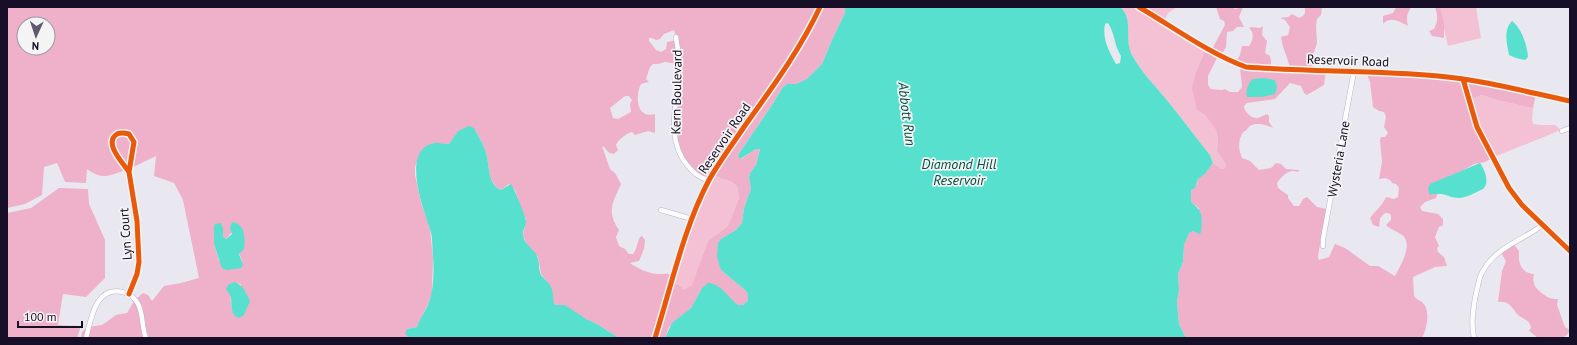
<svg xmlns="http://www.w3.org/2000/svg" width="1577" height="345" font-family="'PT Sans',sans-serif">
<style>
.green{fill:#f3c0d4}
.forest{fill:#efb0ca;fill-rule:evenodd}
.water{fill:#57e0ce;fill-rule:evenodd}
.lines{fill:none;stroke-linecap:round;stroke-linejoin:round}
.street-casing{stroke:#bab5c6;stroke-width:5.5}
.secondary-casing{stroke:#bab5c6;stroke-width:7}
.street{stroke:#fcfcfd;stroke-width:4.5}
.secondary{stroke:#f1f3f5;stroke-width:6}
.cycleway-casing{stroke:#f4f4f4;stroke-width:8}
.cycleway{stroke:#e8590c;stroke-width:5}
.labels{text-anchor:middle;stroke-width:3.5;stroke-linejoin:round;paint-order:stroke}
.street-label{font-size:13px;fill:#170e28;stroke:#f4f4f4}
.water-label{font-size:14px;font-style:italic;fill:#004d41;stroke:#f4f4f4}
</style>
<rect width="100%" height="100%" fill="#e9e8f0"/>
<path class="green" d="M1120,7H1177L1168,13L1164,22L1206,49L1196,72L1197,110L1205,115L1216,130L1218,138L1217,151L1226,164L1225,168L1221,169L1213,163L1210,155C1196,138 1184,121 1170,104C1157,87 1141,73 1131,53C1124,39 1133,18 1120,7Z
M1439,7H1476L1481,38L1448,46Z
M1482,95L1501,101L1533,108L1532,120L1533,124L1541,125H1555L1561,130L1494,157L1478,127L1471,99Z
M712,175L732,182L737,186L739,198L728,226L708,241L692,286L684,291L671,284L692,221Z"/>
<path class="forest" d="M7,7H845V13L832,40L822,64L807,79L796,84H787L783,87L772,105L738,155L741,159L756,149L760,148L756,165L750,173L749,177L751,189L744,208L742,223L736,230L721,239V270L745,290L748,294V300L743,305H738L731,301L718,286L702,288L691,308L669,327L665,338H619L597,324L555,305L553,300L551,287L541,274L538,257L529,248L523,236L526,219L521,209L515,190L509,184L501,190C487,183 490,165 486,153C484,145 479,137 475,130L458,131L449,144L433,143L425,148L421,152L415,167V175L421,202L430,229L433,258L432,293L428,304L417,327L407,329L409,338H81L82,332L87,327L102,325L116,315L127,313L134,301L143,293L148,295L152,301L164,286L181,283L199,278L183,200L174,183L154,176L156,156C144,162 114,177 102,176C96,175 91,172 87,169L86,183L65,182L57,163L44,167L42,195L25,204L7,208ZM24,24H48V48H24ZM674,30L677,40L667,42L666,49L661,52L656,50L649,41V38H652L656,40L660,39L664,34ZM665,62L678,64L675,139L685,160L700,177L710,179L712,175L732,182L737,186L739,198L728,226L708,241L692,285L684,290L679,285L672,284L674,275C667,273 664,274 658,274C649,274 637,268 630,263L639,261L644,249L645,240L642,236L640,237C637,242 637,250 633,254H629L625,249L619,246L616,237L619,230C606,211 613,202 621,184L615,173L610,169L602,146L605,148L609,153L614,154L618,150L616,145C618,140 627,133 632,132L635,135L648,131L655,133V114C636,119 635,96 641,84L649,82L646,79L650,67L653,64H658ZM625,96H629L632,100L630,104L631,112L618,119L613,118L610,108ZM223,229V237L226,239L232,232L242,261H219L214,244ZM235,283L241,284L237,317L232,311L229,284Z
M1216,7H1233L1235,9L1243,7L1239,17L1244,27H1237L1233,31L1227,32L1226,47L1221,56H1218L1208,76V85L1211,89L1222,90L1225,89L1230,92H1238L1242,87C1242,80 1240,74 1240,66L1235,63L1240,55L1242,46H1249C1253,41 1255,33 1249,28L1252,27L1260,28L1263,26L1262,35L1267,41L1265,53L1270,56L1271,60V69H1290C1288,57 1283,51 1281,37L1288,35L1290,27L1285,20L1280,18L1288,17L1292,14L1299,18L1303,16L1305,13V7H1322L1321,15L1317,19L1316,26L1317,43L1313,55L1312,70L1326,71L1324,85L1307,95L1304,93L1301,86L1290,83L1275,99L1247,103L1244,106C1244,112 1252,119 1258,118C1261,117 1264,115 1267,114L1269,116V122L1273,128C1266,125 1257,122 1250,126C1247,128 1247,131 1243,132C1238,141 1238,148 1242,158L1250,161L1259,170L1271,168L1276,163L1281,164L1286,169L1299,170L1298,172C1289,168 1282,176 1277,183L1278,188L1288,195V198L1294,206H1299L1303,199L1307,197L1317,207L1327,209L1319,250L1318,257L1319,260L1329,257L1335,244L1345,248L1370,266H1378L1395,276C1400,266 1414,244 1402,235C1397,231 1391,230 1386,225L1391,220V215L1388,213H1385L1380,218L1379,227L1373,225L1370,218C1376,210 1382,206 1386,197L1394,199L1398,197L1399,188L1396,184L1392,183L1390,180L1385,178L1379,179L1382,162L1380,140L1381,137H1385L1388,133L1384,127L1386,117L1384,112L1379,111L1373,107L1370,82L1366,72L1454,78L1536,94L1533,108L1501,101L1482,95L1471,99L1478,127L1494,157L1485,162L1474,164L1458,173L1449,176L1430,195L1438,193L1436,198L1425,202L1420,207L1422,211L1438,214L1443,219V225L1439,227L1435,237L1439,246L1437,248L1438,252L1444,257L1447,266L1435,267L1413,277L1414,296C1416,299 1419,300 1422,302C1431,310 1427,329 1422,338H1186L1179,324L1177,302L1179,290L1178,274L1183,262L1184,245L1189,232L1193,231L1198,232L1199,208L1191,202V190L1197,184L1198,179L1205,174L1213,163L1221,169L1225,168L1226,164L1217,151L1218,138L1216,130L1205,115L1197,110L1192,88L1196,72L1206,49L1211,51L1225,25L1224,21L1220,19Z
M1411,7C1407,14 1406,18 1408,26C1399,21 1390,16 1383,24V16L1393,13L1396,8Z
M1435,7H1440L1444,24V38L1432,36L1429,31L1434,29C1438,21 1438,16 1435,7Z
M59,188L88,189L89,204L105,240V278L86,297L63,294L58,325L81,326L77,338H7V213L31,208Z
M1513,243L1519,251C1518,263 1521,273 1534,274C1532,284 1535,288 1543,294C1548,298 1551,299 1558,299L1557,305L1565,327L1570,330L1567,335L1562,338H1538L1529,331L1531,328C1530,319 1524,320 1518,315C1512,308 1509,300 1498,302L1502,271L1506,261L1500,251Z"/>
<path class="water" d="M845,7H1120C1134,19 1124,38 1131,53C1141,73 1157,87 1170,104C1184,121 1196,138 1210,155L1213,163L1205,174L1198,179L1195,188L1191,190V202C1204,212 1202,217 1201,232L1200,234L1193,231L1189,233L1184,245L1183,262L1178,274L1179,290L1177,302L1179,324L1186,338H665L672,323L691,308L702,288L708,283C721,283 728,298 738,305H743L748,300V294L745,290L721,270L717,257L718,243L721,239L736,230L742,223L744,208L751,189L749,177L750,173L756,165L760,149H756L740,159L738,155L772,105L783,87L787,84H796L807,79L822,64L832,40L845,13ZM1108,23C1115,33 1114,46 1121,56L1120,63L1116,64C1109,51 1102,39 1105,24Z
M1512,21C1522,29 1527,45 1528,57L1525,60L1516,58L1509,55C1507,44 1503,30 1512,21Z
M1264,78L1275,80L1277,87L1275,94L1262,97H1247C1245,91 1248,85 1252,79Z
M469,126L474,128L475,130C479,137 484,145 486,153C490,165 487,184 501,190L511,184C514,188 526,217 526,221C526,226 522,232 523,236C525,245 534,249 537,256C540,262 538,269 541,275C544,279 549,282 551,287C554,292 552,299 555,305H565L586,319L597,324L619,338H409L405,333L407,329L417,327C420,318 426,311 429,302C434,289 434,270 433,256C432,248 433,237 430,229C424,210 400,150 434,143C438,142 444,144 449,144L458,131Z
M1480,163C1485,170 1490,183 1483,189C1476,192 1466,198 1459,198C1447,198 1445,191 1430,195L1428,189L1430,184Z
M232,222C246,224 245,238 244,249L239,254L243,265L241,268L227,270L223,269L221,266L214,244V227L215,224L221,223L223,229V237L226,239L232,234L230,228Z
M235,282C244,286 246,293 250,301L244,315L239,318C230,315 232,306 231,298C230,294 228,292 226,289L229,284Z"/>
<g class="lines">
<g class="street-casing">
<path id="street" d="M676,37C677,45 679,53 679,61C680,95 663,136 687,165C694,173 699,178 709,180
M1463,79L1477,127L1509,188L1522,205L1570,251
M1562,131L1570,128
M661,210L692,219
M1323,246V239L1354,71
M129,294L137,274L139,262L137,221L129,172L134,142L129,134C125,133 121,132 117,134C103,143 123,163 129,172
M86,338C91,320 95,286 122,292C129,293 133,296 137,302C144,313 141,326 146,338
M1474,338C1471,324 1473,312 1475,298C1477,291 1478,284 1480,277C1491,249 1521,241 1543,225"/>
</g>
<g class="secondary-casing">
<path id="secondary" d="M1139,7C1173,27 1210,54 1246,67C1310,72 1374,70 1438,76C1483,80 1527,92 1570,101
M655,338C671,287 684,227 709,180C719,162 732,145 744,127C771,89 800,50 820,7"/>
</g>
<use href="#street" class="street"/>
<use href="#secondary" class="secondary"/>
<g class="cycleway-casing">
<path id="cycleway" d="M1139,7C1173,27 1210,54 1246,67C1310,72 1374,70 1438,76C1483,80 1527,92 1570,101
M1463,79L1477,127L1509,188L1522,205L1570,251
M129,294L137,274L139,262L137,221L129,172L134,142L129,134C125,133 121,132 117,134C103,143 123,163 129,172
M655,338C671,287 684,227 709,180C719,162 732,145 744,127C771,89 800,50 820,7"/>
</g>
<use href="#cycleway" class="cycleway"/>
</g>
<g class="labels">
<g class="street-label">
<text transform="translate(1348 60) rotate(2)" y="5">Reservoir Road</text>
<text transform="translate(676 92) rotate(-89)" y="5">Kern Boulevard</text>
<text transform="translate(724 138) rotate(-56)" y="5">Reservoir Road</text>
<text transform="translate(1338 159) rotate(-80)" y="5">Wysteria Lane</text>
<text transform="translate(125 234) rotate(-94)" y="5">Lyn Court</text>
</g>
<g class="water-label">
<text transform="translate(907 114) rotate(83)" y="5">Abbott Run</text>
<text x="959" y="169">Diamond Hill<tspan x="959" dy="16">Reservoir</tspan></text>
</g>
</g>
<rect width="1577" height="345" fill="none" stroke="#170e28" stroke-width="16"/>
<g transform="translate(36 36) rotate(183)"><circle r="19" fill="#f4f4f4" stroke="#9c98a2"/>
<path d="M0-3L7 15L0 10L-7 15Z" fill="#605a6e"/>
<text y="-6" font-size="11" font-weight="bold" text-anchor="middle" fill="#170e28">N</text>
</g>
<path d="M18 321v6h64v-6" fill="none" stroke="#170e28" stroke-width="2"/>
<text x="24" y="321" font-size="12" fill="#170e28" stroke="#f4f4f4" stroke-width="3" paint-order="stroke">100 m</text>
</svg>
